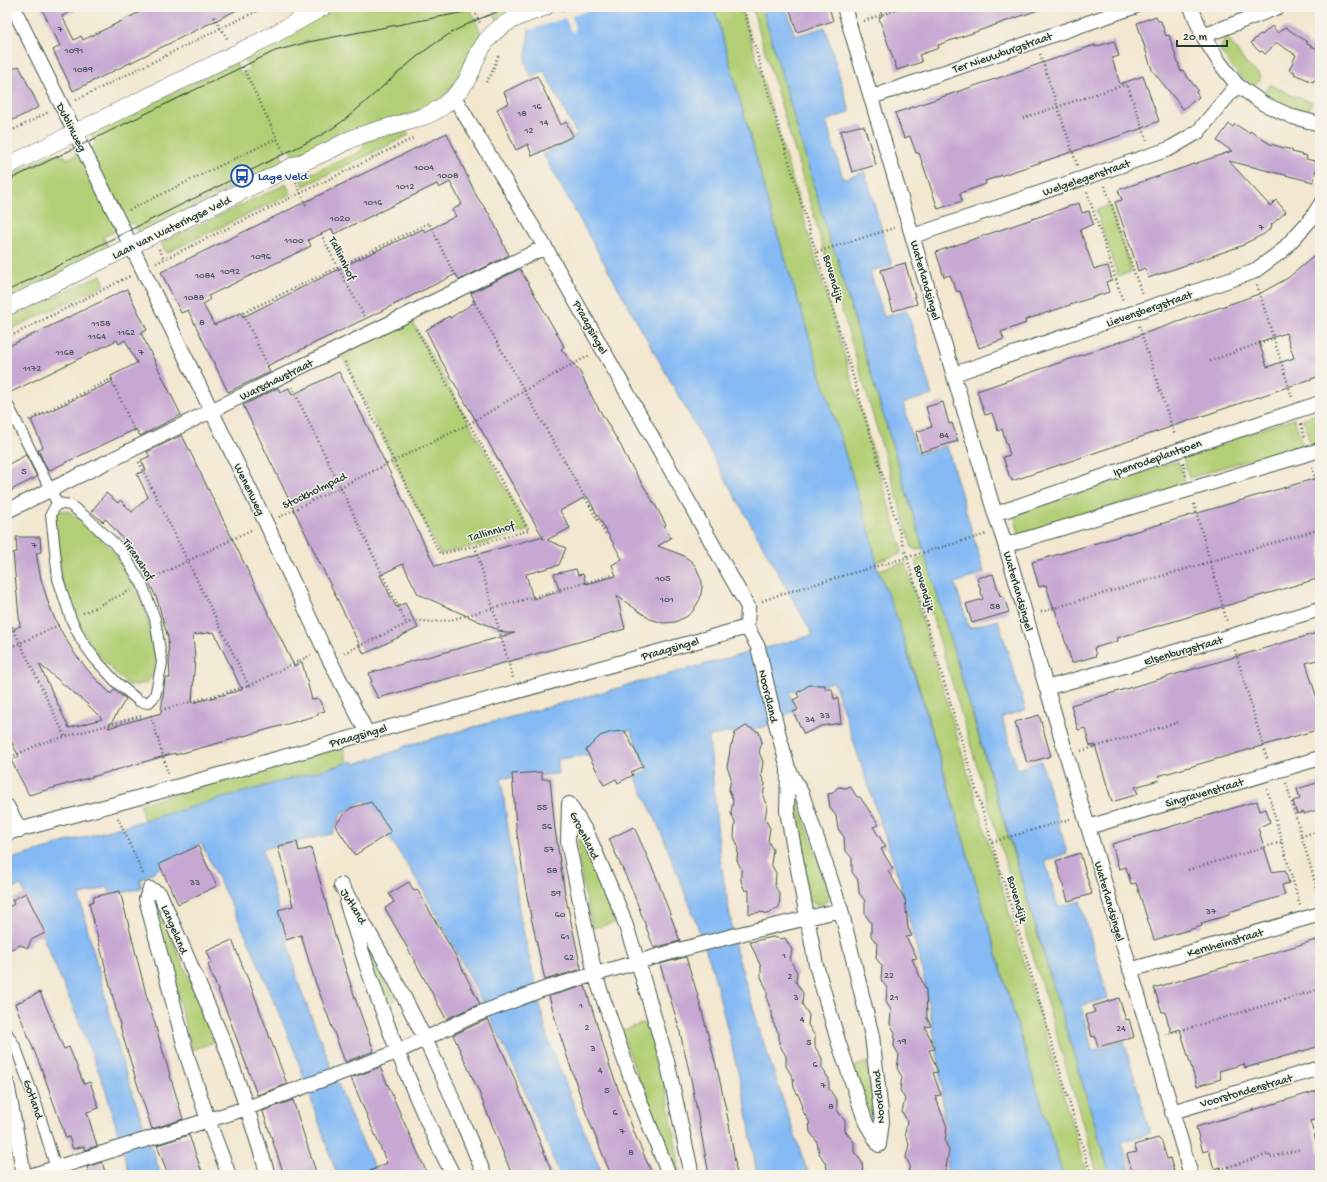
<svg xmlns="http://www.w3.org/2000/svg" width="1327" height="1182" font-family="'Gochi Hand',sans-serif">
<style>
.green{fill:#b2cf76;stroke:#688655}
.water{fill:#85baf4;stroke:#527c94}
.pier{fill:#f3e7d0}
.building{fill:#c7a8d3;fill-rule:evenodd}
.lines{fill:none;stroke-linecap:round;stroke-linejoin:round}
.pedestrian-casing{stroke:#3f564b;stroke-width:12}
.minor-casing{stroke:#3f564b;stroke-width:16}
.tertiary-casing{stroke:#3f564b;stroke-width:18}
.path{stroke:#3f564b;stroke-width:2.5;stroke-dasharray:1 3;stroke-linecap:butt}
.pedestrian{stroke:#fff;stroke-width:10}
.minor{stroke:#fff;stroke-width:14}
.tertiary{stroke:#fff;stroke-width:17}
.tram{stroke:#1f3d34;stroke-width:1}
.labels{text-anchor:middle;stroke-width:3;stroke-linejoin:round;paint-order:stroke}
.number-label{font-size:10px;fill:#49585c}
.street-label{font-size:12px;fill:#1f3d34;stroke:#f7f3e8}
.transit-label{font-size:12px;fill:#164399;stroke:#f7f3e8;text-anchor:start}
</style>
<rect width="100%" height="100%" fill="#f7f3e8"/>
<filter id="ink" filterUnits="userSpaceOnUse"><feTurbulence type="fractalNoise" baseFrequency=".025" numOctaves="2"/><feDisplacementMap in="SourceGraphic" scale="8" xChannelSelector="R" yChannelSelector="G"/><feConvolveMatrix kernelMatrix="1 2 1 2 8 2 1 2 1" color-interpolation-filters="sRGB"/></filter>
<filter id="wash" filterUnits="userSpaceOnUse"><feTurbulence type="fractalNoise" baseFrequency=".012" numOctaves="4" result="noise"/><feDisplacementMap in="SourceGraphic" scale="16" xChannelSelector="R" yChannelSelector="G"/><feGaussianBlur stdDeviation="0.9" result="paint"/><feColorMatrix in="noise" values="0 0 0 0 0 0 0 0 0 0 0 0 0 0 0 0 0 1.4 0 .05"/><feComposite in="paint" operator="in"/></filter>
<g filter="url(#wash)">
<rect width="100%" height="100%" fill="#f3e7d0"/>
<path class="green" d="M334,7H470L482,36L458,82L435,104L295,157L290,148L280,153L284,162L139,233L134,222L103,237L109,248L7,299V177L53,154L65,156L67,159L96,145L91,133L235,62L241,74L250,69L242,54L312,20Z
M491,7H517L518,11L498,21Z
M714,7H741L902,549L900,554L876,562L871,537L764,190V185Z
M752,7H762L831,245L837,256L841,275L923,548L915,550L912,547Z
M1226,35L1246,64L1259,74L1260,80L1253,87L1238,74L1220,51Z
M1272,85L1291,95L1312,102L1306,114L1283,106L1263,94L1269,86Z
M406,130L409,135L304,186L301,178L362,151L364,142Z
M286,184L291,194L166,253L161,243Z
M1110,205L1132,272L1118,276L1096,210Z
M101,275L105,285L7,331V319Z
M408,314L529,530L475,546L440,554L338,348Z
M1320,413V438L1316,439L1317,444L1311,446L1303,418Z
M1294,418L1303,446L1237,463L1189,478L1183,458L1231,442V439Z
M1178,461L1186,485L1019,534L1014,514Z
M59,510L68,511L83,521L117,555L136,587L148,619L156,658L154,673L147,683L131,686L117,675L93,648L76,617L62,580L54,519Z
M926,556L1001,813L1110,1175H1098L916,561L918,558Z
M903,563L906,564L1087,1175H1063C1027,1058 993,941 959,824C934,739 912,652 878,570Z
M343,747L347,763L144,821L140,804Z
M796,798L830,893L827,901L822,905L815,904L809,900L792,799Z
M581,839L615,923L592,928L579,864L578,840Z
M154,898L199,1001L214,1042L192,1050L152,899Z
M367,952L371,954L396,1000L385,1005Z
M644,1023L648,1025L667,1095L681,1175H674L621,1031Z
M867,1062L875,1114L873,1116H871L853,1067Z"/>
<path class="water" d="M522,7H714L764,185V190L871,537L878,570L895,612L938,752L1021,1038L1063,1175H948L940,1069L923,974L899,879L834,682L789,692L795,710L764,727L709,736L720,858L736,950L762,1038L805,1165L810,1175H757L745,1100L712,967L692,911L659,827L635,776L647,770L631,730L604,735L589,755L558,759V774L501,778L520,916L547,1036L586,1136L603,1175H560L516,1071L468,973L422,888L365,800L341,814L332,834L262,849L301,991L354,1124L378,1175H337L296,1055L252,948L201,843L140,880L141,888L111,896L108,887L79,896L123,1065L161,1175H130L105,1088L77,1017L21,885L7,892V860L54,847V845L103,832L353,761L355,764L402,749V747L441,736L813,635L543,154L577,135L544,71L531,76L525,62L528,43L529,27Z
M762,7H786L795,36L825,27L850,112L826,121L843,179L865,172L892,265L870,271L884,317L907,310L932,395L903,403L917,454L947,446L984,573L955,583L969,628L998,620L1026,710L1002,717L1017,769L1041,761L1067,853L1045,861L1058,907L1080,901L1108,998L1081,1006L1092,1051L1124,1041L1150,1133L1122,1142L1131,1175H1110C1020,875 932,575 841,275C840,264 837,255 831,245Z"/>
<path class="pier" d="M521,7H597L572,16L575,27L574,33L570,29L565,18L529,30Z"/>
<g id="blocks">
<path class="building" d="M41,7H82L62,16L74,40L81,36L83,40L150,7H243L73,91L53,50L60,46Z
M789,7H829L833,21L797,32Z
M879,7H1041V9L938,45L939,48L919,55L922,62L897,70L879,18L882,16Z
M1156,16L1158,21H1161L1166,36L1169,35L1181,72L1183,71L1198,90L1196,92L1199,97L1183,109L1152,70L1137,23Z
M1272,26L1278,33L1285,27L1307,42V44L1320,50V83L1314,80L1313,82L1294,74L1295,72L1289,70L1296,55L1277,43L1265,54L1262,51L1260,52L1251,43L1260,34L1262,35Z
M1114,41L1119,56L1112,58L1120,84L1143,76L1159,121L1140,129L985,181L986,184L960,193L962,201L938,209L919,153H916L910,136L904,138L895,113L1095,45V47Z
M19,66L39,107L7,123V72Z
M537,76L561,125L566,122L573,136L532,156L528,144L516,150L497,109L509,103L504,92Z
M1229,124L1233,127L1235,124L1249,133L1250,131L1270,144L1292,150V152L1307,156L1306,159L1318,162L1313,182L1229,161L1270,206L1276,200L1286,212L1271,225L1272,227L1264,234L1244,244V245L1148,278L1145,268L1138,271L1134,257L1115,202L1122,200L1118,190L1232,151L1217,141Z
M859,126H864L876,165L852,172L840,131Z
M447,133L477,197L490,215L503,242H502L509,255L459,280L456,274L371,316L267,366L270,372L228,392L188,310L181,313L161,272ZM450,182L462,204L452,210L456,216L425,232L423,229L355,261L243,317L241,313L214,325L203,304L210,299L208,296L311,246L308,240L332,229L334,234L437,184L439,188Z
M1079,203L1082,213L1089,211L1093,224L1080,230L1094,269L1108,266L1112,280L1106,282L1109,292L1025,320L1026,323L1001,332L1004,339L979,348L960,291L957,292L950,275L944,277L936,252Z
M1320,251V376L1012,481L1011,478H1010L1003,457L1010,455L1002,429L998,431L992,413L985,415L977,391L1259,294L1288,278ZM1286,333L1294,358L1267,367L1259,342Z
M905,263L917,304L893,311L881,270Z
M520,269L560,339L564,347L561,349L580,372L593,399L621,446L627,459L657,508L666,525L664,526L671,538L658,546L682,555L691,561L696,567L702,582V588L700,599L693,611L686,617L675,622L663,623L650,619L617,596L625,629L378,698L370,683L372,682L369,673L515,633H505L418,594L403,564L380,575L396,607L405,603L418,628L364,654L243,405L278,388L280,392L289,388L292,395L339,372L364,419L435,566L540,537L544,539L441,360L426,330L449,316L450,318L475,302L471,293ZM587,496L622,559L612,565L616,576L586,584L583,574L578,575L576,569L554,574L560,592L533,599L526,574L559,565L566,548L547,540L570,528L560,511Z
M127,289L147,330L141,333L181,415L140,436L136,429L48,471L38,450L43,447L31,420L113,381L111,376L137,363L125,340L119,344L117,340L7,394V347Z
M943,402L949,424L952,423L958,441L921,452L916,432L932,427L926,407Z
M182,435L294,666L302,662L312,700L318,698L325,711L318,713V715L284,725L175,755V753L29,795L11,760L19,757L7,733V633L20,626V627L13,553L17,552L16,537H40L41,552L36,553L41,579L49,605L58,626L75,654L92,675L111,694L114,690L126,699L108,728L161,713L165,678H170L168,638L157,599L139,561L123,539L106,519L103,522L91,512L106,493L118,503L120,500L132,512L148,497L137,474L146,470L141,460L150,456L147,452ZM214,632L242,690L192,703L195,658L193,635ZM39,664L86,703L102,719L69,728Z
M26,455L37,477L7,492V465Z
M1320,477V578L1117,638L1118,641L1094,648L1096,656L1072,663L1054,606L1053,607L1046,585L1039,587L1032,562Z
M993,574L1000,596L1003,595L1009,612L972,623L966,604L983,599L977,578Z
M1320,632V659L1306,663L1318,702H1320V729L1158,776L1159,780L1135,787L1138,794L1112,802L1095,745L1090,746L1085,728L1078,730L1071,705Z
M809,685H825V689H832L834,699L838,698L841,723L821,726L804,734L793,712L798,710L793,700L799,697L797,693Z
M1039,715L1051,756L1027,763L1015,722Z
M746,726L759,732L762,742L759,752L763,762L761,775L765,784L763,797L767,806L765,819L770,828L768,841L773,850L771,864L776,873L775,886L780,895L779,908L775,909L769,914L761,912L749,914V890L745,891L741,881V869L737,860L738,846L734,837L735,823L731,813L733,800L729,790L731,777L727,767L731,744H732L735,733Z
M625,731L643,766L631,772L633,775L618,783L616,779L604,785L586,750L600,736L612,732Z
M542,772V779H550L555,829L565,894L581,968V969L545,980L531,917L524,880L516,826L512,774Z
M1320,782V809L1304,814V812L1297,814L1293,801L1300,799L1297,789Z
M850,786L857,797H860L879,825L873,827L886,847L881,849L893,869L888,871L905,899L908,928L912,936L906,937L917,958L912,959L926,990L927,1018L931,1026L925,1027L935,1049L929,1050L938,1072L933,1073L941,1095L935,1096L947,1127L945,1141L949,1151L945,1173L936,1175H907L910,1166L906,1157L909,1144L905,1134L907,1121L902,1112L905,1099L900,1090L902,1077L897,1068L899,1055L894,1046L895,1032L890,1024L891,1010L886,1002L887,988L881,980L882,966L876,958L877,944L871,936V923L865,914V901L859,893L858,880L852,872V858L845,850L844,837L838,829L836,816L830,808L828,794L833,793L838,787L846,788Z
M1257,801L1260,811L1266,809L1270,822L1258,828L1272,872L1285,870L1289,883L1282,885L1285,895L1229,912V915L1201,923L1202,926L1154,940L1136,883L1131,884L1126,867L1119,869L1112,844Z
M371,802L391,832L355,855L335,825L346,812L351,808Z
M634,827L656,876L680,941L654,948L633,892L609,839Z
M297,842L299,851L311,848L335,936L355,998L374,1051L345,1062L315,981L301,935L286,940L278,910L293,906L278,846Z
M198,846L217,886L178,904L159,864Z
M1080,853L1092,894L1068,901L1056,861Z
M409,882L414,891L417,889L429,910L458,960L480,1004L446,1019L413,958L385,908L394,902L389,894Z
M120,891L146,994L183,1119L152,1129L137,1083L122,1033L89,903L94,901L93,897Z
M26,893L45,933L31,940L28,948L20,945L7,951V908L14,904L12,900Z
M773,937L781,939L785,938L792,950L790,960L797,972L796,982L803,993L802,1004L809,1015L808,1025L815,1036V1047L822,1058V1068L829,1079V1089L837,1100V1110L845,1121V1131L854,1142V1152L862,1162L863,1175H828L826,1164L819,1153L817,1142L810,1132L809,1121L802,1110L801,1100L794,1088L793,1078L786,1066V1056L779,1044V1034L773,1022L772,1012L767,1000V990L761,977V967L750,942Z
M232,940L252,989L287,1084L257,1095L231,1023L208,965L212,963L207,951Z
M1316,940L1320,955V1046L1245,1068L1244,1064L1219,1071L1221,1079L1197,1086L1180,1029L1171,1032L1165,1012H1162L1154,988Z
M686,957L698,996L719,1077L729,1124L737,1175H709L691,1079L678,1024L660,964Z
M585,986L610,1067L636,1137L651,1171L641,1175H611L586,1113L558,1029L549,996Z
M40,992L64,1049L69,1047L84,1084L90,1082L99,1108L87,1112L97,1146L84,1150V1146L73,1149L69,1137L66,1138L42,1070L15,1004Z
M1119,998L1126,1020L1129,1019L1134,1037L1098,1047L1095,1036L1092,1037L1086,1015L1095,1012L1093,1006Z
M488,1019L517,1084L553,1175H512L479,1092L454,1037L453,1035Z
M380,1067L407,1129L428,1175H362L387,1163L351,1078Z
M1320,1090V1118L1310,1121L1320,1154V1175H1223L1221,1167L1214,1169L1209,1150L1203,1152L1196,1127Z
M293,1100L301,1126L317,1175H284L263,1112V1111Z
M189,1135L203,1175H168L157,1145Z
M1158,1138L1162,1142L1167,1159L1170,1158L1175,1175H1133L1127,1154L1137,1152L1134,1145Z
M102,1162L106,1175H89L87,1167Z"/>
</g>
</g>
<g filter="url(#ink)">
<use href="#blocks" fill-opacity="0" stroke="#3f564b" stroke-width="1"/>
<g class="lines">
<g class="pedestrian-casing">
<path id="pedestrian" d="M7,403L57,503
M57,503L70,505L86,517L121,550L142,584L155,619L162,663L155,696L148,703L139,701L116,682L95,659L82,641L71,619L58,579L51,514Z
M7,1033L16,1048L37,1106L58,1175"/>
</g>
<g class="minor-casing">
<path id="minor" d="M13,7L143,270L266,523L324,649L367,733
M844,7L995,514C1016,573 1030,636 1049,696C1097,856 1144,1015 1191,1175
M1191,7L1203,36L1220,63L1237,85L1264,104L1293,117L1320,124
M1203,36L1278,7
M872,97L1134,7
M913,236L1169,149L1198,132L1237,85
M954,374L1253,272L1282,251L1312,218L1320,205
M7,511L545,247
M995,514L1179,450L1320,403
M1006,545L1320,450
M747,627L758,647L776,724L788,768L802,794L841,910L872,1036L882,1121L879,1145
M1046,688L1231,636L1320,609
M788,770L787,811L816,965L838,1041L866,1123L879,1145
M569,804L588,835L622,914L638,962L667,1061L690,1166L691,1175
M569,804L568,842L595,975L629,1073L669,1175
M7,806L20,830
M1088,827L1320,758
M7,833L115,804L747,627L748,607L545,247L454,97
M341,885C381,950 416,1018 448,1088C460,1117 473,1145 484,1175
M347,904C375,997 409,1089 453,1175
M1130,970L1320,914
M7,1083L24,1175
M1172,1112L1320,1068
M33,1175L247,1108L397,1052L475,1015L544,989L679,950L744,933L841,910
M229,1175L208,1120L188,1059L146,899L150,889L160,894L225,1045L247,1108L268,1175"/>
</g>
<g class="tertiary-casing">
<path id="tertiary" d="M7,166L273,35L323,7
M7,307L291,167C304,162 317,156 330,150C338,146 346,141 354,138C379,127 423,122 443,106C453,98 465,86 470,74C474,66 476,57 481,49C496,23 519,16 545,7"/>
</g>
<path class="path" d="M473,7L480,23
M743,7L1091,1175
M562,10L570,7
M214,17L228,40
M864,21L904,7
M1040,54L1077,165
M243,67L284,153
M486,82L491,75L499,54
M76,100L221,28L266,7
M1023,118L1127,84L1147,141
M7,133L49,112
M296,182L307,207
M1105,186L1142,295
M1087,192L1123,301
M129,210L277,138
M321,234L338,268L366,319
M159,249L164,259
M817,252L894,228
M156,263L414,138
M1257,285L1292,397
M473,300L607,536
M1139,326L1175,436
M7,338L130,276
M1210,361L1274,338
M345,362L440,554L475,546L529,530L415,327
M268,367L243,313L429,223L454,274
M292,387L406,623
M29,420L111,379L135,432
M1301,424L1305,439
M139,462L249,686
M1183,463L1186,476
M1312,467L1320,495
M1194,504L1227,622
M279,517L469,424L524,391L590,355
M475,546L513,678
M153,578L253,529
M762,601L781,594L987,534
M1041,612L1320,529
M83,613L131,590
M7,616L65,736
M7,649L59,625
M1235,650L1267,759
M344,653L415,620L432,622L450,620L613,575
M161,710L249,686L311,655
M151,715L168,774
M1081,751L1179,722
M7,759L42,743L141,716
M1286,783L1320,899
M1267,789L1300,906
M118,818L144,876
M1301,836L1320,831
M992,842L1070,819
M1188,870L1282,842
M1318,930L1320,937
M1165,1035L1320,989
M1205,1174L1269,1154L1270,1158L1300,1149"/>
<use href="#pedestrian" class="pedestrian"/>
<use href="#minor" class="minor"/>
<use href="#tertiary" class="tertiary"/>
<path class="tram" d="M7,181L275,51L308,42L465,12L483,7
M7,291L316,138C325,133 335,127 344,120C377,94 405,63 440,40C462,25 487,15 512,7"/>
</g>
</g>
<defs>
<g id="bus-ring" transform="scale(1.15)"><circle r="9.5" fill="#f7f3e8" stroke="#1a4fb4" stroke-width="1.5"/><path d="M-5-6H5V4H4V6H2V4H-2V6H-4V4H-5ZM-3.5-4V0h7V-4ZM-3.5 1.2v1.5H-2V1.2ZM2 1.2v1.5H3.5V1.2Z" fill="#1a4fb4"/></g>
</defs>
<g fill-rule="evenodd">
<use href="#bus-ring" x="242" y="176"/>
</g>
<g class="labels">
<g class="number-label">
<text x="60" y="32">7</text>
<text x="74" y="53">1091</text>
<text x="83" y="72">1089</text>
<text x="537" y="109">16</text>
<text x="522" y="116">18</text>
<text x="544" y="125">14</text>
<text x="529" y="133">12</text>
<text x="424" y="170">1004</text>
<text x="448" y="178">1008</text>
<text x="405" y="189">1012</text>
<text x="373" y="205">1016</text>
<text x="340" y="221">1020</text>
<text x="1261" y="230">7</text>
<text x="294" y="243">1100</text>
<text x="261" y="259">1096</text>
<text x="230" y="274">1092</text>
<text x="205" y="278">1084</text>
<text x="194" y="300">1088</text>
<text x="202" y="325">8</text>
<text x="101" y="326">1158</text>
<text x="126" y="335">1162</text>
<text x="97" y="339">1164</text>
<text x="65" y="355">1168</text>
<text x="141" y="355">7</text>
<text x="32" y="371">1172</text>
<text x="944" y="438">84</text>
<text x="24" y="474">5</text>
<text x="34" y="548">7</text>
<text x="663" y="581">105</text>
<text x="667" y="602">101</text>
<text x="995" y="609">58</text>
<text x="825" y="718">33</text>
<text x="810" y="722">34</text>
<text x="542" y="810">55</text>
<text x="547" y="829">56</text>
<text x="549" y="852">57</text>
<text x="552" y="873">58</text>
<text x="195" y="885">33</text>
<text x="556" y="896">59</text>
<text x="1211" y="914">37</text>
<text x="560" y="917">60</text>
<text x="565" y="939">61</text>
<text x="784" y="958">1</text>
<text x="569" y="960">62</text>
<text x="889" y="978">22</text>
<text x="790" y="979">2</text>
<text x="796" y="1000">3</text>
<text x="894" y="1000">21</text>
<text x="581" y="1008">1</text>
<text x="802" y="1022">4</text>
<text x="587" y="1030">2</text>
<text x="1121" y="1031">24</text>
<text x="902" y="1044">19</text>
<text x="809" y="1045">5</text>
<text x="593" y="1051">3</text>
<text x="815" y="1067">6</text>
<text x="600" y="1073">4</text>
<text x="823" y="1088">7</text>
<text x="607" y="1093">5</text>
<text x="831" y="1109">8</text>
<text x="615" y="1115">6</text>
<text x="622" y="1134">7</text>
<text x="631" y="1155">8</text>
</g>
<g class="street-label">
<text transform="translate(1002 52) rotate(-19)" y="4">Ter Nieuwburgstraat</text>
<text transform="translate(72 127) rotate(63)" y="4">Dublinweg</text>
<text transform="translate(1086 177) rotate(-19)" y="4">Welgelegenstraat</text>
<text transform="translate(171 227) rotate(-26)" y="4">Laan van Wateringse Veld</text>
<text transform="translate(343 258) rotate(63)" y="4">Tallinnhof</text>
<text transform="translate(834 278) rotate(74)" y="4">Bovendijk</text>
<text transform="translate(926 280) rotate(74)" y="4">Waterlandsingel</text>
<text transform="translate(1149 308) rotate(-19)" y="4">Lievensbergstraat</text>
<text transform="translate(591 327) rotate(61)" y="4">Praagsingel</text>
<text transform="translate(276 379) rotate(-26)" y="4">Warschaustraat</text>
<text transform="translate(1157 457) rotate(-19)" y="4">Ipenrodeplantsoen</text>
<text transform="translate(250 489) rotate(64)" y="4">Wenenweg</text>
<text transform="translate(314 490) rotate(-26)" y="4">Stockholmpad</text>
<text transform="translate(491 531) rotate(-16)" y="4">Tallinnhof</text>
<text transform="translate(139 559) rotate(56)" y="4">Tiranahof</text>
<text transform="translate(925 588) rotate(73)" y="4">Bovendijk</text>
<text transform="translate(1019 591) rotate(74)" y="4">Waterlandsingel</text>
<text transform="translate(670 648) rotate(-16)" y="4">Praagsingel</text>
<text transform="translate(1183 650) rotate(-16)" y="4">Elsenburgstraat</text>
<text transform="translate(769 696) rotate(77)" y="4">Noordland</text>
<text transform="translate(358 735) rotate(-16)" y="4">Praagsingel</text>
<text transform="translate(1204 792) rotate(-16)" y="4">Singravenstraat</text>
<text transform="translate(585 835) rotate(63)" y="4">Groenland</text>
<text transform="translate(1018 899) rotate(74)" y="4">Bovendijk</text>
<text transform="translate(1110 901) rotate(74)" y="4">Waterlandsingel</text>
<text transform="translate(354 906) rotate(58)" y="4">Jutland</text>
<text transform="translate(175 929) rotate(67)" y="4">Langeland</text>
<text transform="translate(1225 942) rotate(-16)" y="4">Kernheimstraat</text>
<text transform="translate(1246 1090) rotate(-16)" y="4">Voorstondenstraat</text>
<text transform="translate(878 1097) rotate(-95)" y="4">Noordland</text>
<text transform="translate(34 1099) rotate(71)" y="4">Gotland</text>
</g>
<g class="transit-label">
<text x="258" y="180">Lage Veld</text>
</g>
</g>
<rect width="1327" height="1182" fill="none" stroke="#f7f3e8" stroke-width="24"/>
<path d="M1177 40v6h50v-6" fill="none" stroke="#1f3d34" stroke-width="2"/>
<text x="1183" y="40" font-size="12" fill="#1f3d34" stroke="#f7f3e8" stroke-width="3" paint-order="stroke">20 m</text>
</svg>
